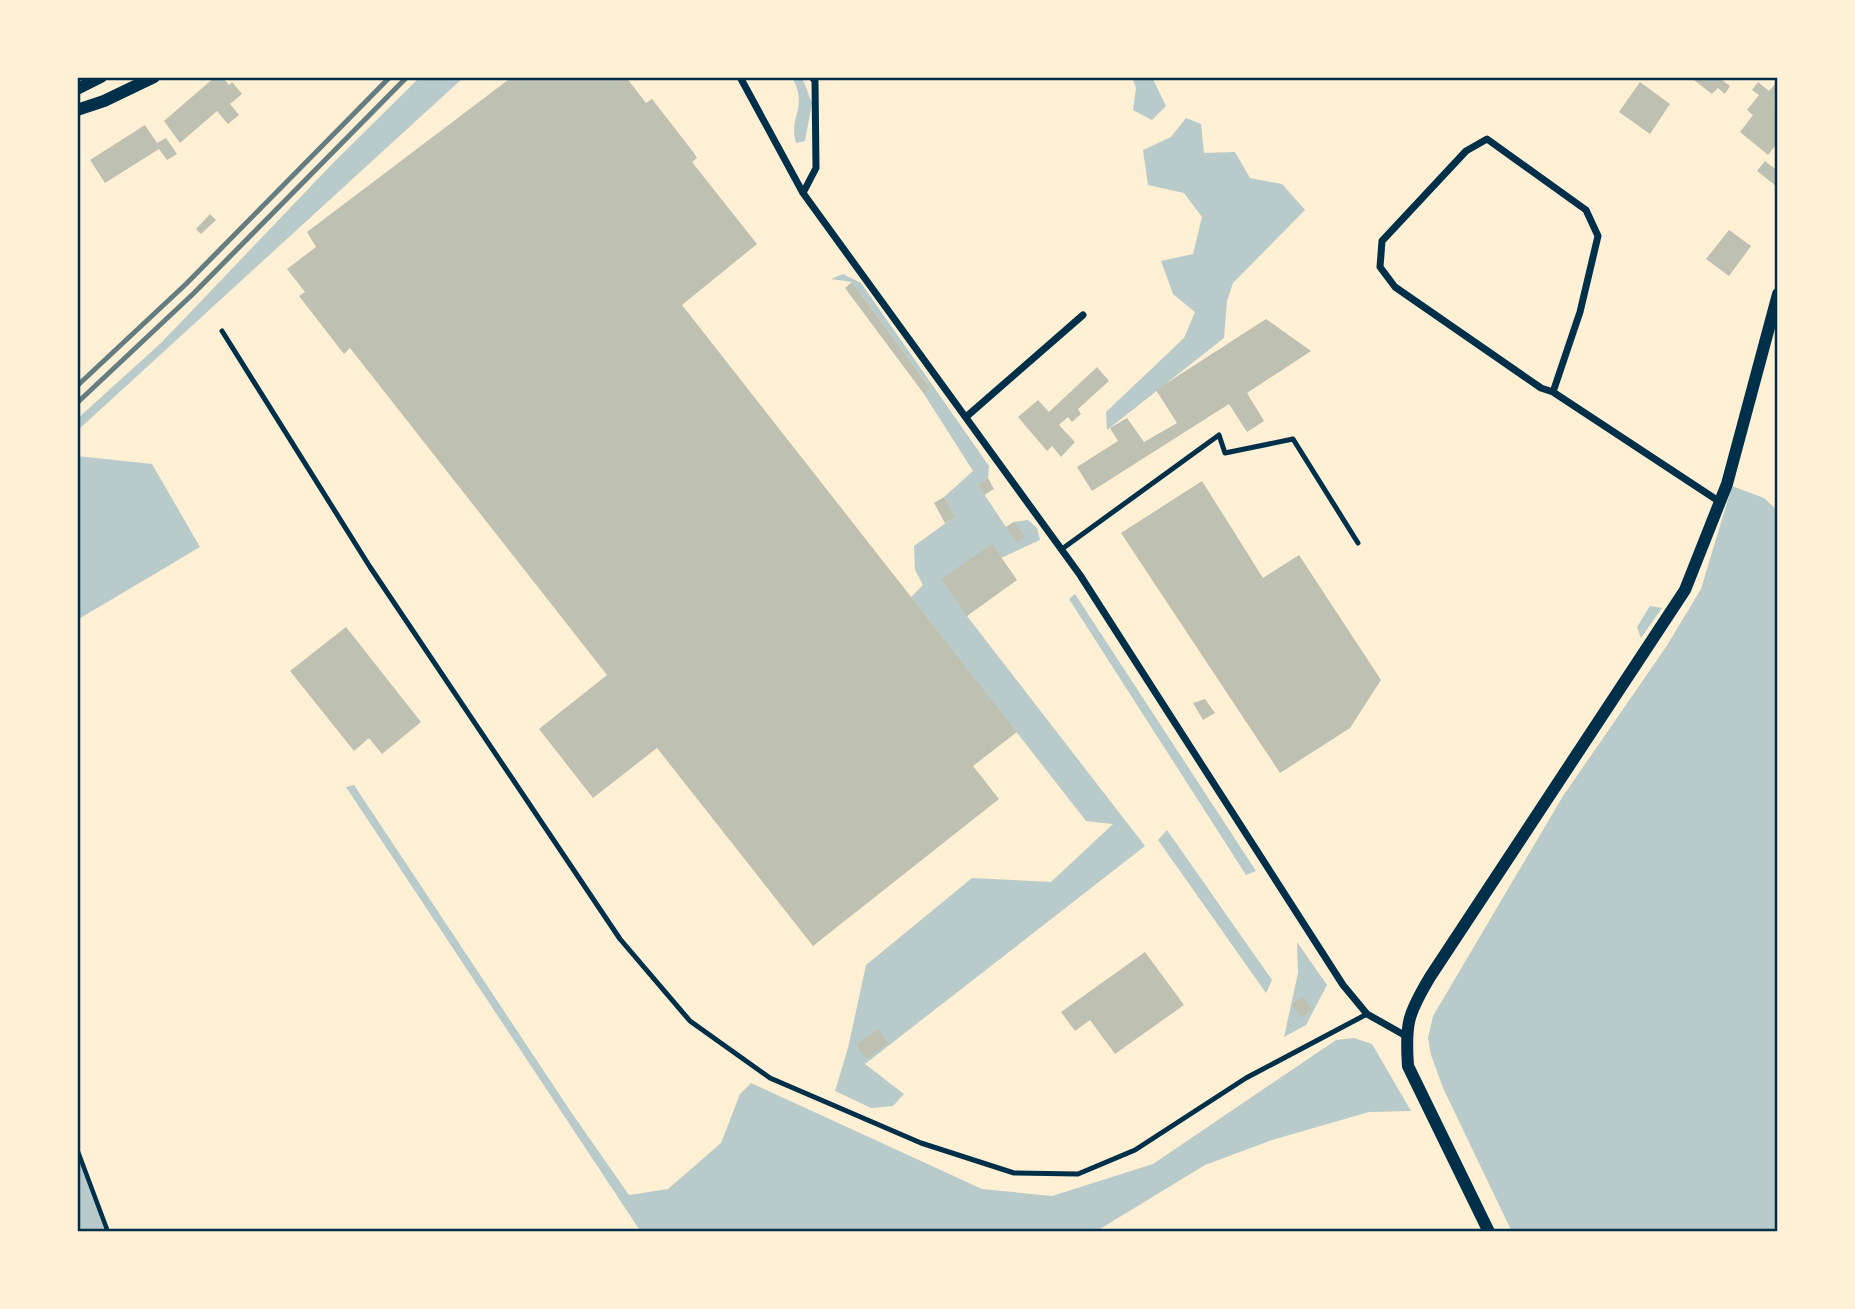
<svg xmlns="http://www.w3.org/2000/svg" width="1855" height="1309" font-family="Raleway,sans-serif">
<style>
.green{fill:#b9caca}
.building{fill:#bec0b2}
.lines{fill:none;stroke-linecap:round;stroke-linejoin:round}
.path{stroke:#003049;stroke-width:4.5}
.service{stroke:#003049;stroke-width:5}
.minor{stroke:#003049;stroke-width:7}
.tertiary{stroke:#003049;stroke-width:12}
.rail{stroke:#657d81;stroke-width:5}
.neatline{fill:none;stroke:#003049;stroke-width:2.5}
</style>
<rect width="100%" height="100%" fill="#fdf0d5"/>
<path class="green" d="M420,77H464L77,431V419L161,343L333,163Z
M792,77H802L812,103L805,141L796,143C788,116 809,108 792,77Z
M1132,77H1152L1166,106L1152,120L1133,110L1136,88Z
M1186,118L1201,124L1204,153L1235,152L1250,178L1282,184L1305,210L1233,283L1227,301L1224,338L1107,430L1106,412L1184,338L1195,312L1173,294L1161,261L1193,254L1202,217L1184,193L1148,185L1143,150L1171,137Z
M843,274L861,283L989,466L988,478L978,485L1006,527L1014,522L1028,520L1037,528L1040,540L1001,558L967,616L1145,846L865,1064L904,1094L893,1106L871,1108L835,1091L848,1048L866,965L972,878L1051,882L1113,824L1086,821L911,597L923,585L915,570L914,546L954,517L944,497L973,471L924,394L931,389L852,282L831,279Z
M77,456L152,464L200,547L77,620Z
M1732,486L1764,498L1778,511V1232H1512L1443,1088L1431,1055L1428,1038L1433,1016L1563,796L1666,647L1701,589Z
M1075,594L1256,871L1246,875L1069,599Z
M1650,606L1662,608L1641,638L1637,627Z
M354,785L569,1109L629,1195L668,1189L721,1143L740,1094L751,1083L982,1189L1052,1196L1153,1164L1336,1040L1354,1038L1372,1044L1411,1111L1369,1112L1272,1140L1205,1165L1095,1232H641L346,787Z
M1167,830L1272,980L1266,993L1158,840Z
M1297,942L1327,985L1306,1025L1284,1037L1298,973Z
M77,1148L108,1232H77Z"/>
<path class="building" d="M215,77H222L229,85L232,82L242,94L230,104L239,115L228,124L217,111L180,143L164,121Z
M512,77H626L646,103L652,99L694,153L697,158L692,162L757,244L682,305L1017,732L973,766L999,799L813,946L657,748L593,798L539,729L607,675L350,348L344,354L299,296L305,292L287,269L316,247L307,232Z
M1690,77H1718L1730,86L1725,94L1718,88L1712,94Z
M1640,82L1670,104L1650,134L1619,112Z
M1758,82L1769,91L1775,84L1778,87V99L1774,104L1778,107V142L1768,155L1740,132L1753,115L1747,110L1759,95L1752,90Z
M145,125L157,143L166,138L177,154L167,160L159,149L105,183L90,160Z
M1765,161L1778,171L1776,186L1757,171Z
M210,214L216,220L201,234L196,229Z
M1729,230L1751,246L1729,276L1706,259Z
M852,282L931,389L924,394L845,288Z
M1266,319L1311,351L1247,393L1264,421L1247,432L1229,404L1092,491L1077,467L1118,441L1110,428L1127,418L1144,442L1177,423L1156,390Z
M1097,367L1109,381L1078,409L1081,414L1072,422L1068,417L1059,425L1075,442L1061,457L1052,446L1047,451L1018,417L1038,400L1049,412Z
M988,478L994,489L984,495L978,485Z
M1202,481L1263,578L1299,555L1381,680L1350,728L1280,773L1121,533Z
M944,497L955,517L945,523L934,503Z
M1014,522L1025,537L1017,543L1006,527Z
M992,544L1017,580L967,616L941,579Z
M346,627L421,722L382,754L369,738L354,751L290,671Z
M1205,699L1215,713L1203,720L1193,703Z
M1145,952L1184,1005L1115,1054L1090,1020L1075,1031L1061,1012Z
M1303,996L1312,1010L1301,1018L1292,1004Z
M878,1029L888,1043L867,1059L856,1045Z"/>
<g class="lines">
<path class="path" d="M77,1149L108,1232"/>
<path class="service" d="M222,331L370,567L620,939L690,1021L770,1078L921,1143L1014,1173L1078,1174L1135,1150L1246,1078L1367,1014
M1062,549L1219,435L1225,453L1293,439L1358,543"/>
<path class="minor" d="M740,77L803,193L1080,575L1343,985L1367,1014L1406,1036
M803,193L816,168L815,81L812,77
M1553,392L1580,312L1598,236L1586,210L1487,139L1466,151L1382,241L1380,267L1395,287L1541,388L1553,392L1720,502
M966,417L1083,315"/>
<path class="tertiary" d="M77,89L101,77
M77,110L104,101L154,77
M1489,1232L1408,1066C1405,1023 1408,1014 1430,977L1685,590L1727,484L1778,294"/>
<path class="rail" d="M77,386L186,284L390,77
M77,403L194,293L407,77"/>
</g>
<rect width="1855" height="1309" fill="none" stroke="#fdf0d5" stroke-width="158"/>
<rect x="79" y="79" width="1697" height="1151" class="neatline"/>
</svg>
